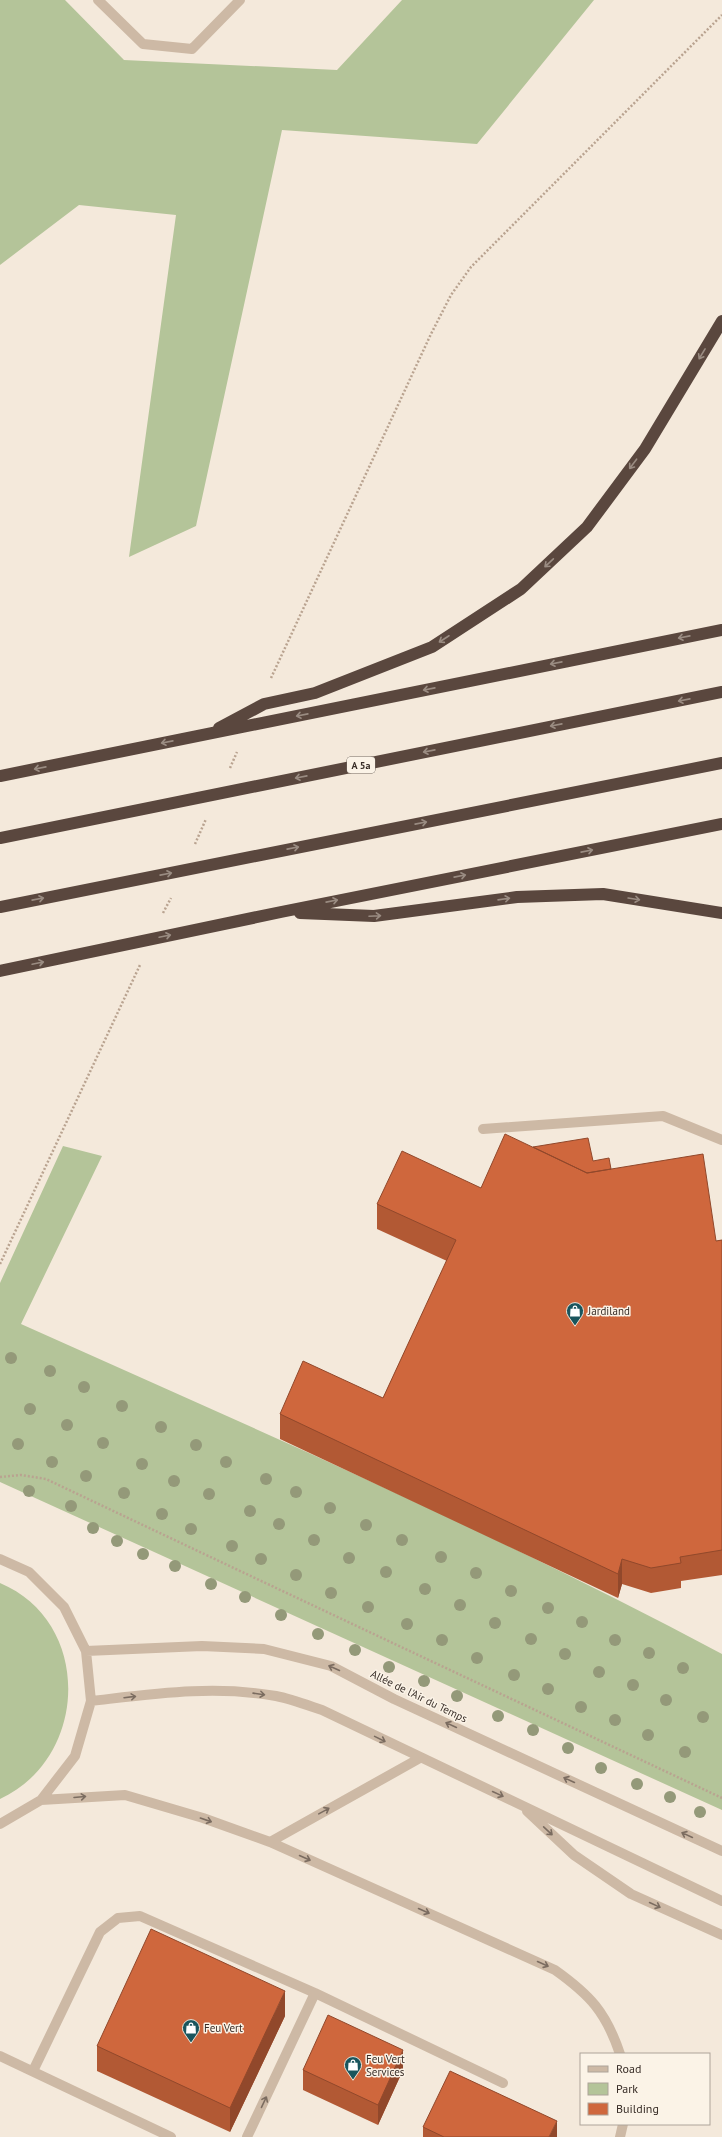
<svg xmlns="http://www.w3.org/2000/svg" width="722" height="2137" font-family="'PT Sans',sans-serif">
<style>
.green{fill:#b4c499}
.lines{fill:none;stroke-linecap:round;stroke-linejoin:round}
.path{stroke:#b9a390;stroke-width:2.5;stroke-dasharray:2 2;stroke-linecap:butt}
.minor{stroke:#cdb9a5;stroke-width:10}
.highway{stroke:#5a473e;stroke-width:12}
.tree{fill:#949979}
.wall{fill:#b25934}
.shaded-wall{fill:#91482b}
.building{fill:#cf673d;stroke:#91482b}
.oneway{stroke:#9a8c82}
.oneway2{stroke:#7b6c60}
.labels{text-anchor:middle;stroke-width:3;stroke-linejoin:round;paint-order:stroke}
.shield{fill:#fbf3e7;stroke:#726861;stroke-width:1}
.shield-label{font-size:10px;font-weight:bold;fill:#382d27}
.poi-label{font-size:11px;fill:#382d27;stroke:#fbf3e7;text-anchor:start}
.street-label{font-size:11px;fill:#382d27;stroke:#fbf3e7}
</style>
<rect width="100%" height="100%" fill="#f4e9db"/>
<path class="green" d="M0,0H65L124,60L337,70L402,0H594L477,144L282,130L196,526L129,557L176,215L79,205L0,265Z
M63,1146L102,1156L21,1324C257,1430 494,1532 722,1654V1810L0,1482V1283Z
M0,1583C93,1622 89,1758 0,1799Z"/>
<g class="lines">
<path class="path" d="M271,678L431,334L451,295L471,267L722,15
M230,768L237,752
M195,844L206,819
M163,913L171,898
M0,1264L140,965
M0,1477L21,1475L46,1479C271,1586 497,1692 722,1798"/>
<path class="minor" d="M98,0L143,44L192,49L240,0
M483,1129L663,1116L722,1140
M0,1559L29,1572L64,1607L86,1651L91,1701L75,1756L41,1800L0,1824
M86,1651L202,1646L264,1649L331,1666L394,1699L722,1851
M91,1701C153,1694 213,1685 276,1696C291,1699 307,1705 322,1710L722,1901
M41,1800L125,1795L203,1818L270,1842L420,1758
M527,1811L574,1855L631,1894L722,1935
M270,1842L555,1970C590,1995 606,2012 620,2054
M0,2056L171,2137
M33,2071L100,1932L118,1918L140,1916L315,1993L503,2083
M247,2137L315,1993
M620,2137L623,2124"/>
<path class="highway" d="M219,728L264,704L315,693L432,647L521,589L587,527L645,449L722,321
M0,776L722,630
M0,838L722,692
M0,907L722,763
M300,913L374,916L517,897L603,894L722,913
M0,971L281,912L722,824"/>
</g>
<g class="tree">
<circle cx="11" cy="1358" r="6"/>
<circle cx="50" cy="1371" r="6"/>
<circle cx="84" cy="1387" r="6"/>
<circle cx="122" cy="1406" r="6"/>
<circle cx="30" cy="1409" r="6"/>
<circle cx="67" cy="1425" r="6"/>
<circle cx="161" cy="1427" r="6"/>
<circle cx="103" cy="1443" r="6"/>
<circle cx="18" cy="1444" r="6"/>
<circle cx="196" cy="1445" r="6"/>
<circle cx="52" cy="1462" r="6"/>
<circle cx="226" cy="1462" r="6"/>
<circle cx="142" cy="1464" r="6"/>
<circle cx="86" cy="1476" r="6"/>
<circle cx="266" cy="1479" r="6"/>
<circle cx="174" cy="1481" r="6"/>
<circle cx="29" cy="1491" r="6"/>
<circle cx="296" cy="1492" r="6"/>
<circle cx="124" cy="1493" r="6"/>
<circle cx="209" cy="1494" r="6"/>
<circle cx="71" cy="1506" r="6"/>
<circle cx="330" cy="1508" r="6"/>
<circle cx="250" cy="1511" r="6"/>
<circle cx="162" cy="1514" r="6"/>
<circle cx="279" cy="1524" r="6"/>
<circle cx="366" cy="1525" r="6"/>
<circle cx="93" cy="1528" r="6"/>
<circle cx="191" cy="1529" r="6"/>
<circle cx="314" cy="1540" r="6"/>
<circle cx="402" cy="1540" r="6"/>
<circle cx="117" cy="1541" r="6"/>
<circle cx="232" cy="1546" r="6"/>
<circle cx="143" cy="1554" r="6"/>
<circle cx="441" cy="1557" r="6"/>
<circle cx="349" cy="1558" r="6"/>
<circle cx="261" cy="1559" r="6"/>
<circle cx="175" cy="1566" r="6"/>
<circle cx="386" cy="1572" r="6"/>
<circle cx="476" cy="1573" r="6"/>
<circle cx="296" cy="1575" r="6"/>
<circle cx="211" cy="1584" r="6"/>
<circle cx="425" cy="1589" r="6"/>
<circle cx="511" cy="1591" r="6"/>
<circle cx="331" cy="1593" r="6"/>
<circle cx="245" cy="1597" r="6"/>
<circle cx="460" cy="1605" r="6"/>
<circle cx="368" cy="1607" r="6"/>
<circle cx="548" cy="1608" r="6"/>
<circle cx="281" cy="1615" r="6"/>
<circle cx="582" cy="1622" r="6"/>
<circle cx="495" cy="1623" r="6"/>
<circle cx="407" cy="1624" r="6"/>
<circle cx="318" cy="1634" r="6"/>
<circle cx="531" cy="1639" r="6"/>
<circle cx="442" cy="1640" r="6"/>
<circle cx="615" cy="1640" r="6"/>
<circle cx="355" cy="1650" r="6"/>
<circle cx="649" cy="1653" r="6"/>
<circle cx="565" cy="1654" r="6"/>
<circle cx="477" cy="1658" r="6"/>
<circle cx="389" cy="1667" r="6"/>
<circle cx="683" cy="1668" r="6"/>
<circle cx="599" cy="1672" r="6"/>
<circle cx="514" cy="1675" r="6"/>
<circle cx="424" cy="1681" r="6"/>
<circle cx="633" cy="1685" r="6"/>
<circle cx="548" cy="1689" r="6"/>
<circle cx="457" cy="1696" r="6"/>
<circle cx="666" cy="1700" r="6"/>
<circle cx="581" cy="1707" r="6"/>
<circle cx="498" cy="1716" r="6"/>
<circle cx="703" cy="1717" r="6"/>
<circle cx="615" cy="1720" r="6"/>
<circle cx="533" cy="1730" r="6"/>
<circle cx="648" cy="1735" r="6"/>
<circle cx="568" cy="1748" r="6"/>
<circle cx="685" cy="1752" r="6"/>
<circle cx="601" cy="1768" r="6"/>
<circle cx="637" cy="1784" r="6"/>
<circle cx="670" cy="1797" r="6"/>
<circle cx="700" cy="1812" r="6"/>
</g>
<path class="wall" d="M533,1147L593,1161L610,1169L716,1241L722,1240V1575L681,1581V1588L651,1593L622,1584L618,1598L280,1439V1414L383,1398L447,1261L377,1229V1204L481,1188Z
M285,2016L230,2132L97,2071V2046Z
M303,2070H403L378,2125L303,2090Z
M423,2127L557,2137H423Z"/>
<path class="shaded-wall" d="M622,1559V1584L618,1598V1574Z
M285,1991V2016L230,2132V2108Z
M403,2050V2070L378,2125V2105Z
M557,2121V2137H549Z"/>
<path class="building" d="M505,1134L587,1173L703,1154L716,1241L722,1240V1550L680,1557L681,1563L651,1568L622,1559L618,1574L280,1414L303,1361L383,1398L456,1240L377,1204L402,1151L481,1188Z
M588,1138L593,1161L609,1158L611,1169L587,1173L533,1147Z
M151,1929L285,1991L230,2108L97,2046Z
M328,2015L403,2050L378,2105L303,2070Z
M450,2071L557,2121L549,2137H444L423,2127Z"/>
<defs><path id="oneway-shaft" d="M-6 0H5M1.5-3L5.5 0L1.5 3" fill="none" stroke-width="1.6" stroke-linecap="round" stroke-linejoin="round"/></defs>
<g class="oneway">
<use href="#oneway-shaft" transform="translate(702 354) rotate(121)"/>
<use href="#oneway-shaft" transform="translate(633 464) rotate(127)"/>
<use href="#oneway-shaft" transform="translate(549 563) rotate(137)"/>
<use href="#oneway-shaft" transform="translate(684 637) rotate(169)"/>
<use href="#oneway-shaft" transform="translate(444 639) rotate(147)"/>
<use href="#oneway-shaft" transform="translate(556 663) rotate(169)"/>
<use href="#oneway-shaft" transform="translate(429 689) rotate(169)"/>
<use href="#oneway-shaft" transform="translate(684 700) rotate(169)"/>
<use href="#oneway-shaft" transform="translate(302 715) rotate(169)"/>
<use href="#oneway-shaft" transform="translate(556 725) rotate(169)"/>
<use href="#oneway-shaft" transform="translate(167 742) rotate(169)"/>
<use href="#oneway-shaft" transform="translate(429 751) rotate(169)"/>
<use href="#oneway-shaft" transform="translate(40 768) rotate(169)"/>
<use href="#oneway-shaft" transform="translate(301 777) rotate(169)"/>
<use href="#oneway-shaft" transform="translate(421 823) rotate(-11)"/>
<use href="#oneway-shaft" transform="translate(293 848) rotate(-11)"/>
<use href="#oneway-shaft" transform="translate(587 851) rotate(-11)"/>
<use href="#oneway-shaft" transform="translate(166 874) rotate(-11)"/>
<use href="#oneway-shaft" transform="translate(460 876) rotate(-11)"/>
<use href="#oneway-shaft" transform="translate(38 899) rotate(-11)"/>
<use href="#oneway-shaft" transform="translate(504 899) rotate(-8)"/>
<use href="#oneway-shaft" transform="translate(634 899) rotate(9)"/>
<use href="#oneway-shaft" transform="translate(332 901) rotate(-11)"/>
<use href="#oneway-shaft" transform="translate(375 916) rotate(-3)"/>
<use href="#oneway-shaft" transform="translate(165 936) rotate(-12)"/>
<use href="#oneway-shaft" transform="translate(38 963) rotate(-12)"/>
</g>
<g class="oneway2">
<use href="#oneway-shaft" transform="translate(334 1668) rotate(-156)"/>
<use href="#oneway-shaft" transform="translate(259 1694) rotate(8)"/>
<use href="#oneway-shaft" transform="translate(130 1697) rotate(-7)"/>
<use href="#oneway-shaft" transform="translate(451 1725) rotate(-155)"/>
<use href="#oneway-shaft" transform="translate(380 1739) rotate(26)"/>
<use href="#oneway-shaft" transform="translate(569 1780) rotate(-155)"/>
<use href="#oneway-shaft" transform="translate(498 1794) rotate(25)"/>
<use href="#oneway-shaft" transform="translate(80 1797) rotate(-5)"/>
<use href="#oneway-shaft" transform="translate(324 1811) rotate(-29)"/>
<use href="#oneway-shaft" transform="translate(206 1820) rotate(19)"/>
<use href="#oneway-shaft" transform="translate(548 1831) rotate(43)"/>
<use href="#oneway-shaft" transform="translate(687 1835) rotate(-155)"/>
<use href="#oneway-shaft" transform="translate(305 1858) rotate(24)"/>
<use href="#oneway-shaft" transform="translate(655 1905) rotate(25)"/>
<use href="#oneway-shaft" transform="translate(424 1911) rotate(24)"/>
<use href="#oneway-shaft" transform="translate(543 1964) rotate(24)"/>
<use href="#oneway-shaft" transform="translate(264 2102) rotate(-65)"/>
</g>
<defs>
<g id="shop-pin" transform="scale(0.9)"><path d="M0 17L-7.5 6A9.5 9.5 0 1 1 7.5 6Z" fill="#19555d" stroke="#fbf3e7"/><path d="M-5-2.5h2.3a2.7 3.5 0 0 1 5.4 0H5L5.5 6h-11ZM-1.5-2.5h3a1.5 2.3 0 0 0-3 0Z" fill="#fff"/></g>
</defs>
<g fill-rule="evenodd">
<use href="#shop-pin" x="575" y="1311"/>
<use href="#shop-pin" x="191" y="2028"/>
<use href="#shop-pin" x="353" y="2065"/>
</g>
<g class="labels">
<rect class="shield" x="347" y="757" width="28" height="16" rx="3"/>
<g class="shield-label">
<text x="361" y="769">A 5a</text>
</g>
<g class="poi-label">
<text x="588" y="1315">Jardiland</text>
<text x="204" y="2032">Feu Vert</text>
<text x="366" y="2063">Feu Vert<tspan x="366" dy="13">Services</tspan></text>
</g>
<g class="street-label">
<text transform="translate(419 1696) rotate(26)" y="4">Allée de l'Air du Temps</text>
</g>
</g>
<rect x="580" y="2053" width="130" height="72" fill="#fbf3e7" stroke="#ada49a"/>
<rect x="588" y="2066" width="20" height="6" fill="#cdb9a5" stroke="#ada49a"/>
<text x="616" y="2073" font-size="12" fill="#382d27">Road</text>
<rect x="588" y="2083" width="20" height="12" fill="#b4c499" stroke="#ada49a"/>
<text x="616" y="2093" font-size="12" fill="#382d27">Park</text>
<rect x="588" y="2103" width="20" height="12" fill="#cf673d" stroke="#ada49a"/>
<text x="616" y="2113" font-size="12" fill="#382d27">Building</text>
</svg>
